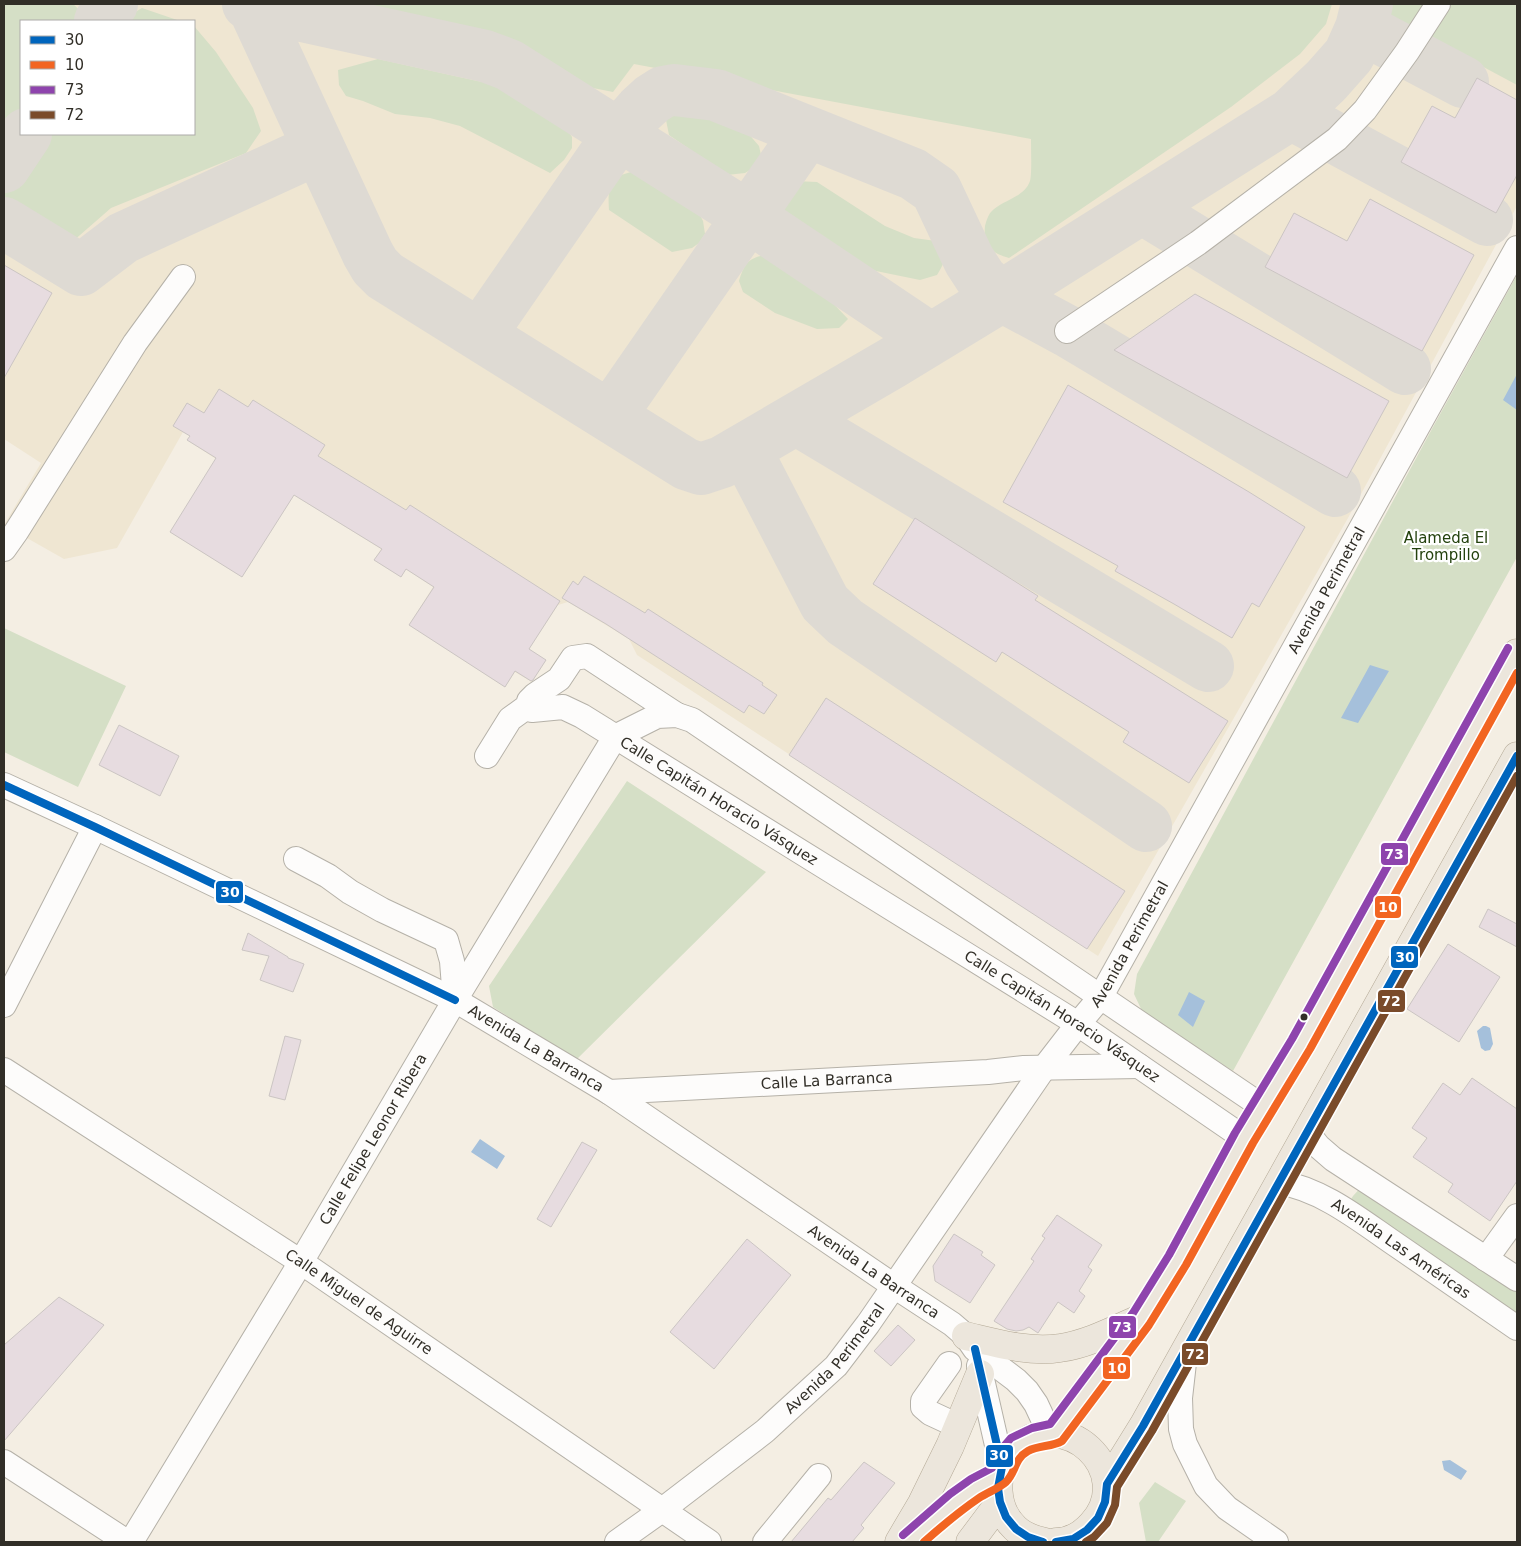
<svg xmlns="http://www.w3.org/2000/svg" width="1521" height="1546" font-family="'DejaVu Sans',sans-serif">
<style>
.built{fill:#efe6d2;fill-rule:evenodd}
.green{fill:#d5dfc6}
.water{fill:#a5c0db}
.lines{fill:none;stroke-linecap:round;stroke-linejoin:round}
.taxiway{stroke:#dedad3;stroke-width:52}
.building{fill:#e7dce0;stroke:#cbc5c3}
.minor-casing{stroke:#b5b1a8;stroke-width:26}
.major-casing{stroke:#b3a895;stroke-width:29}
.minor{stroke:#fdfcfb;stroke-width:24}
.major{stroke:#ece6dc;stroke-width:28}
.bus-1-casing{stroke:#fff;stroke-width:11}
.bus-2-casing{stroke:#fff;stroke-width:11}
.bus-3-casing{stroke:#fff;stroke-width:11}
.bus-4-casing{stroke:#fff;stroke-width:11}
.bus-1{stroke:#0065bd;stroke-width:8}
.bus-2{stroke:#f26522;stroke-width:8}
.bus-3{stroke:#8e44ad;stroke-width:8}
.bus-4{stroke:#7a4b2a;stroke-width:8}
.bus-dot{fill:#312e27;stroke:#fff;stroke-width:2}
.labels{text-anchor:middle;stroke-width:4.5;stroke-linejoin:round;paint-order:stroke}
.park-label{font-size:15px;fill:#24420e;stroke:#fff}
.street-label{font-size:15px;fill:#312e27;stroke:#fff}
.line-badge{stroke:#fff;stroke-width:2}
.badge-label{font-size:14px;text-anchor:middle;font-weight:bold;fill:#fff}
</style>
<rect width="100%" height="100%" fill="#f4eee3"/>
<path class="built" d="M4,4H1517V206L1348,518L1098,956L637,655L629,639L568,602L558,605L529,649L546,660L532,682L515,672L505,687L409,625L433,587L406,569L401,577L374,560L381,549L294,495L242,577L170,532L216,459L187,440L190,436L183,432L117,548L64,559L4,525L41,463L4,439ZM21,21H194V134H21Z"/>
<path class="green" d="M4,4H73L86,16L85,21H21V120L4,144Z
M357,4H1332L1326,24L1300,54L1231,107L1009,258C991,253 983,245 985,226C986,222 988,215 991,212C1002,200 1024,198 1030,181C1032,174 1031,148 1031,139L634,64L613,92L593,88L510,39L488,32L364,7Z
M1390,4H1517V85L1409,27L1387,25Z
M142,8L180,21H120Z
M194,26L216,52L253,108L261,131L246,153L111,208L64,249L4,212V191L43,134H194Z
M378,59L491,84L529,106L564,124L572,137V148L564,160L550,173L460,126L430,118L395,114L363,101L346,96L339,85L338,70Z
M681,105L714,109L747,132L759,146L761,155L758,165L745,173L727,175L669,135L666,120Z
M634,171L650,174L681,194L697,209L703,221L705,234L699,243L692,248L672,252L609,210C608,192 608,191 618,176Z
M795,181L817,182L885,226L914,238L936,241C946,256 947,259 937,275L920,280L876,271L841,254L782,215L786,190Z
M765,255L783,259L802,271L824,288L828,298L848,319L839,328L817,329L775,313L743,292L739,281C744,265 747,258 765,255Z
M1517,275V557L1233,1071L1143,1013L1134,994L1137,974L1433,427Z
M4,628L126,686L78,787L4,752Z
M627,781L766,872L576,1060L493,1007L489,986Z
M1363,1185L1517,1288V1322L1347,1206L1353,1196Z
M1155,1482L1186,1501L1158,1542H1146L1139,1503Z"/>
<path class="water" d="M1517,374V410L1503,400Z
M1370,665L1389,671L1358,723L1341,718Z
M1189,992L1205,1001L1193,1027L1178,1015Z
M1483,1026H1486L1490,1028L1493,1044L1490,1050L1485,1051L1481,1048L1477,1031Z
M480,1139L505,1156L497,1169L471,1152Z
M1450,1460L1467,1471L1461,1480L1444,1470L1442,1461Z"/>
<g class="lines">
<path class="taxiway" d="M248,4L485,56L509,65L749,217L931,339
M252,4L368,254L375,266L385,276L686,464L701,469L722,462L892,363L1002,296L1291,114L1326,81L1349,55L1361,28L1367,4
M100,21L112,4
M1361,28L1463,82
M1291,114L1487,220
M4,167L26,134
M1142,208L1405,369
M4,223L81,270L123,238L319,148
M480,335L619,134L640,110L652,99L663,92L674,90L716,95L913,174L936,190L969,260L982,280L1002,296L1067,331L1335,491
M610,416L807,132
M796,419L1208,666
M745,449L825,603L845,622L1146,826"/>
</g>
<path class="building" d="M1477,78L1517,100V175L1496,213L1401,162L1432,106L1455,118Z
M1370,199L1474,255L1422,351L1265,267L1294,213L1347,241Z
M4,265L52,293L4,378Z
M1195,294L1389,401L1347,478L1114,350Z
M1068,385L1249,492L1305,527L1259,607L1252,603L1232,638L1174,604L1115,571L1118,566L1003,502Z
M219,389L248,407L253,400L325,445L318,456L406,510L410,505L560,601L529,649L546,660L533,680L531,681L515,671L505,687L409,625L434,587L406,569L401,577L374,560L382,549L294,495L242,577L170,532L216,458L187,440L190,436L173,426L187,403L204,413Z
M915,518L1038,596L1035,600L1228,721L1189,783L1123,742L1129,732L1057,687L1002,652L996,662L873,584Z
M584,576L645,613L648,609L763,683L762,685L777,695L764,714L749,705L744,713L606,624L562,598L573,581L578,585Z
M826,698L1125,891L1087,949L789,755Z
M119,725L179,756L160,796L99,765Z
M1488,909L1517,924V947L1479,927Z
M248,933L288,957V958L304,964L293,992L260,980L269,956L242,950Z
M1448,944L1500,977L1459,1042L1407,1009Z
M285,1036L301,1040L285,1100L269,1096Z
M1472,1078L1517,1109V1181L1490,1221L1448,1192L1453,1184L1413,1157L1427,1138L1412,1128L1443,1083L1460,1095Z
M582,1142L597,1150L551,1227L537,1219Z
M1057,1215L1102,1245L1088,1267L1092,1270L1079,1291L1085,1296L1074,1313L1058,1302L1038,1333L1029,1327L1023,1330L1016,1331L1007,1329L994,1321L1034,1261L1031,1259L1045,1238L1042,1236Z
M954,1234L983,1252L981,1255L995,1265L970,1303L935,1281L933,1266Z
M747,1239L791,1275L714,1369L670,1332Z
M59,1297L104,1325L4,1441V1345Z
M898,1325L915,1340L891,1366L874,1351Z
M864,1462L895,1483L861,1525L864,1528L852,1542H791L828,1498L831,1500Z"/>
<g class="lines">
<g class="minor-casing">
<g id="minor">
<path d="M1067,331L1198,243L1337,139L1365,110L1407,52L1438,4"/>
<path d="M4,549L16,532L135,343L183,277"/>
<path id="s1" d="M528,706L532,710L563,707L582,716L1078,1024L1244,1138"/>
<path d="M615,737L657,716L677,715L692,720L1263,1107"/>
<path d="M487,756L510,719L528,706L529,701L535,695L559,679L573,658L587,656L677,715"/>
<path id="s2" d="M4,785L95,827L455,1000L609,1092L894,1286L952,1324L966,1336L975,1349L1016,1380L1027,1391L1036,1404L1050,1434"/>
<path d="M296,859L328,876L350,892L382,910L446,940L452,961L455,1000"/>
<path d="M4,1005L95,827"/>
<path id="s3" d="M4,1070L301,1262L709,1542"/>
<path id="s4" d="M609,1092L988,1072L1024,1068L1139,1066"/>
<path d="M1307,1132L1318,1146L1333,1159L1517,1279"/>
<path id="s5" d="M1279,1182C1324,1190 1361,1221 1398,1246C1438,1274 1478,1301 1517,1328"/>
<path d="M1486,1259L1517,1216"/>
<path d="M1185,1354L1180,1398L1181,1429L1185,1444L1206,1486L1227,1508L1276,1542"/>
<path d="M949,1364L923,1401V1407L930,1413L958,1426"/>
<path d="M979,1366L1002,1467"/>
<path d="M4,1462L127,1542"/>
<path id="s6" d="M131,1542L301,1262L455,1000L615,737"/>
<path id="s7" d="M617,1542L662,1510L765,1431L836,1366L868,1324L1044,1068L1078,1024L1100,998L1517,248"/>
<path d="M765,1542L819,1476"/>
</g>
</g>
<g class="major-casing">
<path id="major" d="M966,1336C996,1343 1030,1353 1060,1348C1088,1344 1114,1330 1139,1319
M1055,1434L1141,1319L1178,1260L1244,1138L1301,1044L1517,653
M1107,1484L1143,1426L1517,756
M899,1542L922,1503L950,1446L980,1374
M910,1542C939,1515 964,1494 1000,1474
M970,1542L1000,1502
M1045,1542C1035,1540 1023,1536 1015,1528C995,1509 992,1473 1012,1452C1064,1399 1139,1473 1092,1524C1083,1534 1070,1542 1056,1542"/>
</g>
<use href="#minor" class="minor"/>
<use href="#major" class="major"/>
<g class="bus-1-casing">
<path id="bus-1" d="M4,785L95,827L455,1000
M975,1349L1002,1467L998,1488L1000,1502L1006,1517L1016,1529L1028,1537L1043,1542
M1056,1542L1073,1539L1087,1530L1098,1518L1105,1502L1107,1484L1143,1426L1517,756"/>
</g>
<g class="bus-2-casing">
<path id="bus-2" d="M924,1542C942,1526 960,1511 979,1498C988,1492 998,1489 1006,1482C1016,1472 1014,1459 1028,1451C1039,1445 1052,1447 1062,1441L1149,1325L1186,1265L1253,1143L1310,1049L1517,673"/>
</g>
<g class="bus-3-casing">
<path id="bus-3" d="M903,1535L950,1494L971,1479L992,1468L999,1452L1011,1438L1032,1428L1050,1424L1133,1313L1169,1255L1235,1133L1292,1039L1508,648"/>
</g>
<g class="bus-4-casing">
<path id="bus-4" d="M1086,1542L1094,1537L1107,1523L1115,1505L1117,1487L1152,1431L1517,776"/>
</g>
<use href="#bus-1" class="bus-1"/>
<use href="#bus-2" class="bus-2"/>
<use href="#bus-3" class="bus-3"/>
<use href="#bus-4" class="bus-4"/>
</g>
<circle class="bus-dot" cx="1304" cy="1017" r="4.5"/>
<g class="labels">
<g class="park-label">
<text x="1446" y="543">Alameda El<tspan x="1446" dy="17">Trompillo</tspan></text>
</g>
<g class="street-label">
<text dy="5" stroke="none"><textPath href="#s7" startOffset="1201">Avenida Perimetral</textPath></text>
<text dy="5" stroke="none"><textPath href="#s1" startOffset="219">Calle Capitán Horacio Vásquez</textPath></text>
<text dy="5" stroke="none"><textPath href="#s7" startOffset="796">Avenida Perimetral</textPath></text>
<text dy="5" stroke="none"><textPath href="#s1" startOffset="624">Calle Capitán Horacio Vásquez</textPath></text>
<text dy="5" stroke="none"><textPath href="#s2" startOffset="594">Avenida La Barranca</textPath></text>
<text dy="5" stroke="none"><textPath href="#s4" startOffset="218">Calle La Barranca</textPath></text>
<text dy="5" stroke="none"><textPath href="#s6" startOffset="470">Calle Felipe Leonor Ribera</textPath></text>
<text dy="5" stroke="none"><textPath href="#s5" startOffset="140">Avenida Las Américas</textPath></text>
<text dy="5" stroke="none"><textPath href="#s2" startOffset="999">Avenida La Barranca</textPath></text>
<text dy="5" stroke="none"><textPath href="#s3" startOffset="424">Calle Miguel de Aguirre</textPath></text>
<text dy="5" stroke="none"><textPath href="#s7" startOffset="286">Avenida Perimetral</textPath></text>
</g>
</g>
<g class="line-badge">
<rect x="1380" y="842" width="29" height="24" rx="5" fill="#8e44ad"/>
<rect x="215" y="880" width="29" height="24" rx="5" fill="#0065bd"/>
<rect x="1374" y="895" width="28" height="24" rx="5" fill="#f26522"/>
<rect x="1390" y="945" width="29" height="24" rx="5" fill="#0065bd"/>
<rect x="1377" y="989" width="29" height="24" rx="5" fill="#7a4b2a"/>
<rect x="1108" y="1315" width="29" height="24" rx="5" fill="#8e44ad"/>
<rect x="1181" y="1342" width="28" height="24" rx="5" fill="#7a4b2a"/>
<rect x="1102" y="1356" width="29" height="24" rx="5" fill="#f26522"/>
<rect x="985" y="1444" width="29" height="24" rx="5" fill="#0065bd"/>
</g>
<g class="badge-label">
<text x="1394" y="859">73</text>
<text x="230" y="897">30</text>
<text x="1388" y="912">10</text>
<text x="1405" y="962">30</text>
<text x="1391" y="1006">72</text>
<text x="1122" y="1332">73</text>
<text x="1195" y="1359">72</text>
<text x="1117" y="1373">10</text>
<text x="999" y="1460">30</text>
</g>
<rect width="1521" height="1546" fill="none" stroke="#312e27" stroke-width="10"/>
<rect x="20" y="20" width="175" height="115" fill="#ffffff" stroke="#adaba9"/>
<rect x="30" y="36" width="25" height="8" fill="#0065bd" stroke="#adaba9"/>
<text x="65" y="45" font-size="15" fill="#312e27">30</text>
<rect x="30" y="61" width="25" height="8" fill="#f26522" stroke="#adaba9"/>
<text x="65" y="70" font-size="15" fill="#312e27">10</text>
<rect x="30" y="86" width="25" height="8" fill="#8e44ad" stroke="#adaba9"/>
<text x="65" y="95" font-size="15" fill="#312e27">73</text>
<rect x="30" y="111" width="25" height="8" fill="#7a4b2a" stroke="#adaba9"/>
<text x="65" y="120" font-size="15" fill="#312e27">72</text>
</svg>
